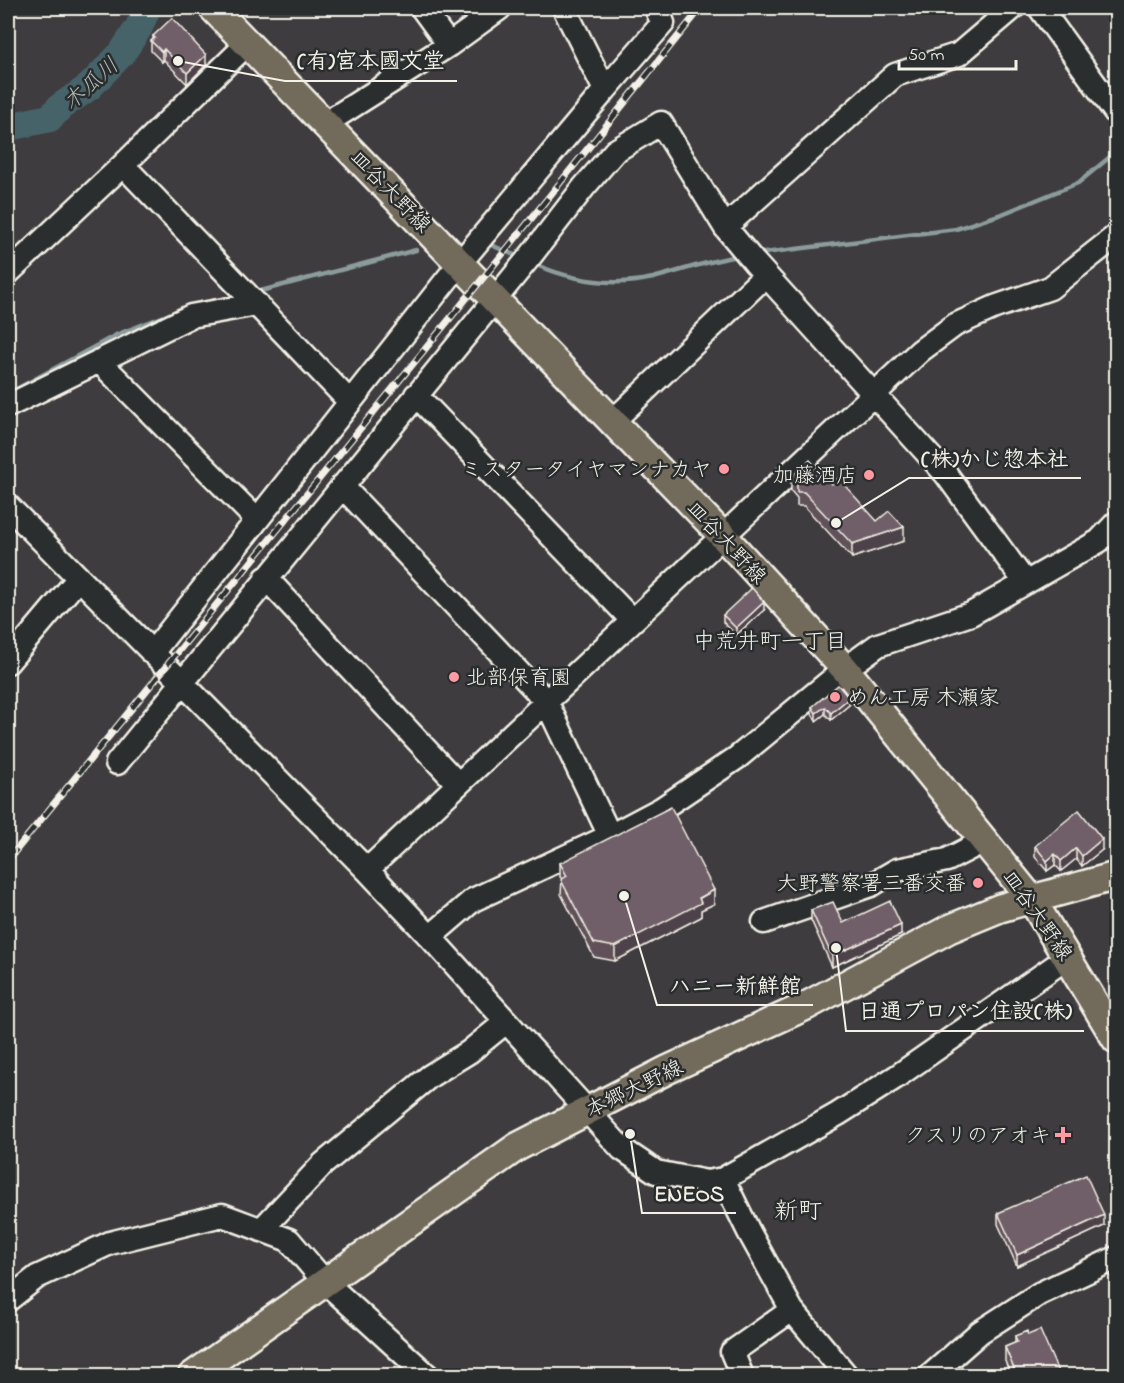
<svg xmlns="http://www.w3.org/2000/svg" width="1124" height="1383" font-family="'Indie Flower','Klee One',sans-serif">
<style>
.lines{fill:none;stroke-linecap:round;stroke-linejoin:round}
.stream{stroke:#8c9c9c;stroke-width:4.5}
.river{stroke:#46636a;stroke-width:28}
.minor-casing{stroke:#f4f1e8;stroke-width:27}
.major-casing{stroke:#f4f1e8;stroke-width:32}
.minor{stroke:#2a2d2e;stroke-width:22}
.major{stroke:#726b5a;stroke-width:27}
.rail-casing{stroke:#f4f1e8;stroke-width:7}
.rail{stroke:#2a2d2e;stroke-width:4.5;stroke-dasharray:14;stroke-linecap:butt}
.wall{fill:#605159;stroke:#f4f1e8;stroke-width:1.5}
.shaded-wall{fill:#4e4248;stroke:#f4f1e8;stroke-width:1.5}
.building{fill:#705e67;stroke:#f4f1e8;stroke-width:1.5}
.poi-dot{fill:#ff9aa2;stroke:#2a2d2e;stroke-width:2}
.labels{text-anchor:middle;stroke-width:5;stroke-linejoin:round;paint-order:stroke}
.street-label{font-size:21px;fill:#f4f1e8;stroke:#2a2d2e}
.poi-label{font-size:21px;fill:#f4f1e8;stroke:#2a2d2e;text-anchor:end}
.water-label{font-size:22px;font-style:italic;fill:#aeb8b6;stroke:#2a2d2e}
.neighbourhood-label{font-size:22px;fill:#f4f1e8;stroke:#2a2d2e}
.quarter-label{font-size:24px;fill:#f4f1e8;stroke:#2a2d2e}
.leader{fill:none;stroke:#f4f1e8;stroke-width:2}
.callout-dot{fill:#f4f1e8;stroke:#2a2d2e;stroke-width:2}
.callout-label{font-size:22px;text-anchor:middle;font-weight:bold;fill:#f4f1e8;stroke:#2a2d2e;stroke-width:5;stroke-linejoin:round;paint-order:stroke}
</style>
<rect width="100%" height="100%" fill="#3f3c3f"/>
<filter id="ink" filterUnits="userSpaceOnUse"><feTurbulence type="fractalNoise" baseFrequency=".0167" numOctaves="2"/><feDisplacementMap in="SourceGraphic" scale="12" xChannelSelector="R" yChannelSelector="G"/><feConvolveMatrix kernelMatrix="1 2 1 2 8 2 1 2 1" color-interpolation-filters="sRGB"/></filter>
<g filter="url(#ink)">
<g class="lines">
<path class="stream" d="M489,244L521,258
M756,254L956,229L1002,214L1078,183L1116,152
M534,264C571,280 613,287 653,278C681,271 710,260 739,256
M253,293L416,250
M11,392L118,334L175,312"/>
<path class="river" d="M8,127L50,118L60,107L89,87L122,53L139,27L147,8"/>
<g class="minor-casing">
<path id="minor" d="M422,8L449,45
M1040,8L1116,113
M605,90L663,23L656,8
M326,123L449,45L500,8
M123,165L350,402
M725,227L895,75L959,54L1013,8
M8,273L123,165L248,43
M99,361L257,520
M416,395L632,620
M8,406L191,316L257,304
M612,422L766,275
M342,486L546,701L610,836
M8,506L367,870L430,937L622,1149L656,1172L707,1182L723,1179L838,1114L896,1077L1068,957
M266,578L458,784
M152,653L460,263L605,90L564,8
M8,662L78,579
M117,763L532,254L584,187L615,151L661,123L725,227L755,263L946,474L1025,582
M367,870L920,351L955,325L995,307L1050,288L1116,236
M764,922L871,885L897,870L947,860L984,841
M430,937L473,900L610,836L661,809L738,757L845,669L878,645L971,614L1099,541L1116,523
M723,1179L749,1232L792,1310L847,1376
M261,1230L323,1164L430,1076L469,1052L506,1022
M8,1300L37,1277L110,1243L222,1215L289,1240L324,1281L428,1376
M742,1376L732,1352L792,1310
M930,1376L980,1332L1039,1294L1116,1258"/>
</g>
<g class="major-casing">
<path id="major" d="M213,8L722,535L845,669L1032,900L1116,1039
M192,1376L517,1147L667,1070L806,1006L949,929L1000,908L1116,876"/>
</g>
<use href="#minor" class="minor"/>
<use href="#major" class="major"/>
<g class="rail-casing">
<path id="rail" d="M8,860L510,245L701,8"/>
</g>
<use href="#rail" class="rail"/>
</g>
<path class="wall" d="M153,36L206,65L187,84L164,60L162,62L151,51V41L153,39Z
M791,477L832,484L877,521L904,541L852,558L804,506H797V498L791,491Z
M764,610L736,635L723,622V615Z
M849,705L831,720L825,714L816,721L812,714V707Z
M1035,846L1102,850L1082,866L1076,859L1061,871L1055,865L1047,871L1035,857Z
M560,863L714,904L701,910V917L615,961L594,957L561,894L562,879L560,877Z
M811,910L843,923L901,935L832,967L811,920Z
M998,1213L1104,1226L1017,1266L998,1224Z
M1028,1335L1060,1376H1011L1005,1361V1347L1015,1343V1336Z"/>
<path class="shaded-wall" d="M164,49V60L162,62V52Z
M206,55V65L187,84V73Z
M904,527V541L852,558V544Z
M764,602V610L736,635V628Z
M849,698V705L831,720V713Z
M825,707V714L816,721V713Z
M1102,839V850L1082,866V856Z
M1076,848V859L1061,871V861Z
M1055,854V865L1047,871V861Z
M714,890V904L701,910V917L615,961V947Z
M901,925V935L832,967V956Z
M1104,1215V1226L1017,1266V1255Z"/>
<path class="building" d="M172,18L206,55L187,73L164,49L162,52L151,41L155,38L153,36Z
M810,460L832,484L838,478L877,521L889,511L904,527L852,544L804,492H797V484L791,477Z
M752,588L764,602L736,628L723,615Z
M838,685L849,698L831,713L825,707L816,713L812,707Z
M671,807L714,890L699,898L701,903L615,947L594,943L561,880L567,876L560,863Z
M1079,810L1102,839L1082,856L1076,848L1061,861L1055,854L1047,861L1035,846Z
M890,901L901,925L832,956L811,910L833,902L843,923Z
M1086,1175L1104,1215L1017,1255L998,1213Z
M1040,1330L1060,1376H1017L1005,1347L1017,1342L1015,1336L1027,1331L1028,1335Z"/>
</g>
<g class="poi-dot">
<circle cx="724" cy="469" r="6"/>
<circle cx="869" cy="475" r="6"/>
<circle cx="454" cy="677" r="6"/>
<circle cx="835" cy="697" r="6"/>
<circle cx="978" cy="883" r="6"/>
<path d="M1060 1126h6v6h6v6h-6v6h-6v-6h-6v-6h6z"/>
</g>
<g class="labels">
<g class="street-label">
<text transform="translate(391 191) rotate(46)" y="7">皿谷大野線</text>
<text transform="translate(727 542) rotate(47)" y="7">皿谷大野線</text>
<text transform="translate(1038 915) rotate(55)" y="7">皿谷大野線</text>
<text transform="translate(634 1088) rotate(-26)" y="7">本郷大野線</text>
</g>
<g class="poi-label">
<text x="712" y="476">ミスタータイヤマンナカヤ</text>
<text x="857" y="482">加藤酒店</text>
<text x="466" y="684" text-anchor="start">北部保育園</text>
<text x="847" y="704" text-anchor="start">めん工房 木瀬家</text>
<text x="966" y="890">大野警察署三番交番</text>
<text x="1051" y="1142">クスリのアオキ</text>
</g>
<g class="water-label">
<text transform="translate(90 83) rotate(-42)" y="8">木瓜川</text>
</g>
<g class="neighbourhood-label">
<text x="770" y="648">中荒井町一丁目</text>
</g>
<g class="quarter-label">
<text x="798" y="1218">新町</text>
</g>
</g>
<path class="leader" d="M178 61L285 81H457M836 523L909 478H1081M624 896L657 1005H813M836 948L846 1031H1084M630 1134L642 1213H736"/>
<g class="callout-dot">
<circle cx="178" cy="61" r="6"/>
<circle cx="836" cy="523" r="6"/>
<circle cx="624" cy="896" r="6"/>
<circle cx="836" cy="948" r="6"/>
<circle cx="630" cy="1134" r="6"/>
</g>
<g class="callout-label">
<text x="371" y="68">(有)宮本國文堂</text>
<text x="995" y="466">(株)かじ惣本社</text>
<text x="735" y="993">ハニー新鮮館</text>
<text x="965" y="1018">日通プロパン住設(株)</text>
<text x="689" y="1201">ENEOS</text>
</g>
<rect width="1124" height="1383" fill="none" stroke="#2a2d2e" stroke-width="30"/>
<rect x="15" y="15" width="1094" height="1353" fill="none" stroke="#f4f1e8" stroke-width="2" filter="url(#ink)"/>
<path d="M899 60v9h117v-9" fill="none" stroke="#f4f1e8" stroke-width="3"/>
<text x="908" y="60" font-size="18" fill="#f4f1e8" stroke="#2a2d2e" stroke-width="4.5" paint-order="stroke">50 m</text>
</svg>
